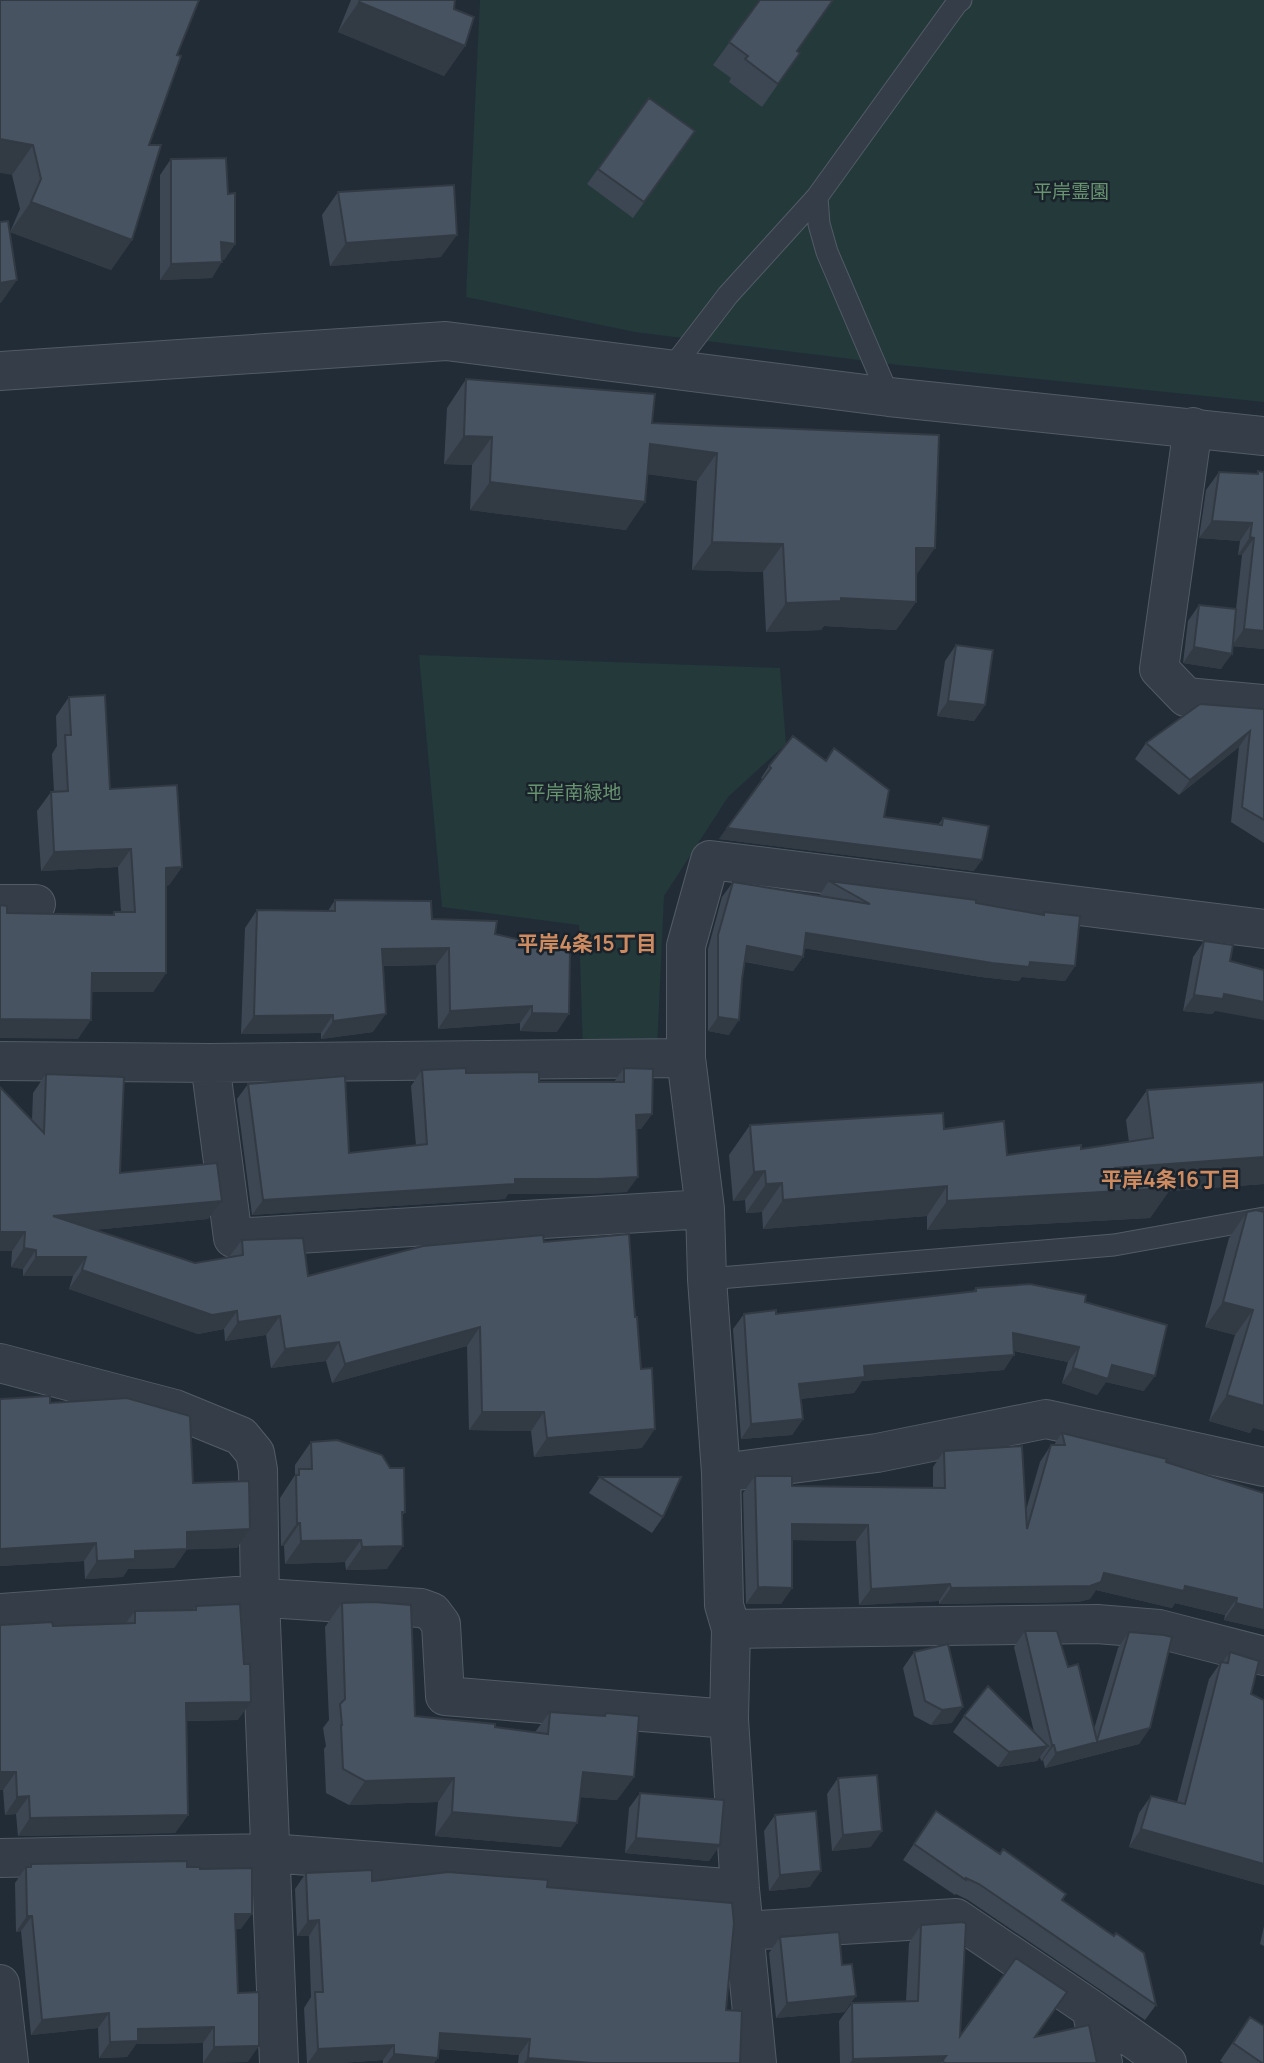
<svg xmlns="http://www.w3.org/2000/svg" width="1264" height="2063" font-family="Manrope,'Noto Sans JP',sans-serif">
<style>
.green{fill:#243939}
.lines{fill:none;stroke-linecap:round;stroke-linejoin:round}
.service-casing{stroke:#525b66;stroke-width:23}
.minor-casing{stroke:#525b66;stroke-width:40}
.tertiary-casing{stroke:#525b66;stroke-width:40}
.service{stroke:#353e48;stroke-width:21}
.minor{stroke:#353e48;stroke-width:38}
.tertiary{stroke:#353e48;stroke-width:38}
.wall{fill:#3d4753}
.shaded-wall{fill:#323a44}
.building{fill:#475361;stroke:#323a44;stroke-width:2}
.labels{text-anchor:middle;stroke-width:5;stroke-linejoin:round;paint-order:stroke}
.park-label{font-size:19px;fill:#689470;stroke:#1a232c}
.neighbourhood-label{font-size:21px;font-weight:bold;fill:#cf8b60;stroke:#1a232c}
</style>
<rect width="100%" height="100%" fill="#212c37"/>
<path class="green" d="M480,0H1264V402L899,365L635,332L466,297Z
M419,655L780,668L786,744L728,797L664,896L657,1049L583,1051L579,925L442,907Z"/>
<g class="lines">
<g class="service-casing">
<path id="service" d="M817,197L819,224L827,252L889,397
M672,368L728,295L817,197L957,3L961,0
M707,1279L1114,1245L1264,1218"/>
</g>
<g class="minor-casing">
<path id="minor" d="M1193,427L1159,669L1186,697L1264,704
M0,904H36
M0,1061L210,1063L686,1058
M210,1063L233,1238L705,1209
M0,1363L175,1409L241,1436L255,1453L258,1470L260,1598L279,2063
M721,1473L877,1453L1046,1419L1264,1467
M0,1613L236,1596L421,1608L432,1612L441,1624L445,1696L729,1719
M731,1629L1097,1624L1159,1629L1264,1656
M0,1858L270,1853L740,1889
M743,1931L956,1918L1091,2009L1167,2063
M0,1984L9,2063
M1091,2009L1103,2063
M757,2063L740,1889L729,1719L731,1629L724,1605L721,1473L707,1279L705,1209L686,1058V946L710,860L1264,929"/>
</g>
<g class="tertiary-casing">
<path id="tertiary" d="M0,371L446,341L889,397L1264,436"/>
</g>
<use href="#service" class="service"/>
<use href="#minor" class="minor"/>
<use href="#tertiary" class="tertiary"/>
</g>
<path class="wall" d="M0,0L177,55L149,145L132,240L111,270L10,232L20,209L12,175Z
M351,0H455L454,9L465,46L444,76L338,32Z
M760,0L797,51L800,53L762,107L729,82L731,78L713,65Z
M649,98L695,131L633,218L587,184Z
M171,159L228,194L235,244L224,260H222L212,278L160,280V175Z
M338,192L441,257L330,266L322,215Z
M466,379L652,423L939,435L916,575V602L896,630L824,626L821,630L766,632L763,572L692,570L697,481L648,474L626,530L470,510L472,465L444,464L447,408Z
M1258,471L1264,649L1232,646L1221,669L1183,663L1188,621L1199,605L1236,609L1242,555H1238L1240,541L1199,538L1206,490L1219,472L1256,474Z
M956,645L985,705L974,721L937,716L945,661Z
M69,697L110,789L182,867L169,885L166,886V973L153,992H92L78,1039L7,913L112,915L114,912H121L118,867L41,871L37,811L51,792H54L52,754L57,746L56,716Z
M1264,709V843L1231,822L1239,747L1179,795L1135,759L1146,743Z
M769,766L884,817L938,825L943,818L974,871L719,839L763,779L761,778Z
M829,881L1042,915L1044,912L1075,966L1065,981L1022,977L1019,981L981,977L804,948L803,957L793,971L745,962L729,1035L708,1031V949L722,897L733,882L819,896Z
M335,900L432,919L495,934L526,946L557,1032L520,1031V1023L438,1029L436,965L383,966L373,1032L321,1039V1033L241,1034L245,928L257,910L328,911Z
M1204,941L1215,1011L1212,1014L1183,1011L1193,957Z
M624,1068L652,1114L641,1129H636L627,1192L587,1194H508L505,1199L252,1215L237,1099L248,1084L349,1153L416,1146L411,1086L422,1070L466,1073L539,1082H614Z
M46,1074L120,1173L222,1201L208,1219L94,1230L195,1263L229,1257L242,1240L308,1276L544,1242L642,1448L534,1457L531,1431L469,1430L467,1346L332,1383L326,1361L271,1368L266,1335L225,1341L224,1329L198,1334L69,1289L73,1276H23V1269L11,1267L12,1251L32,1120L33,1093Z
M1264,1082V1184L1169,1191L1150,1218L927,1230V1216L763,1229L762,1212L746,1213L745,1200L733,1201L729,1155L750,1125L944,1129L1007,1155L1081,1149L1129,1142L1126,1120L1147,1090Z
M1256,1210L1253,1428L1250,1433L1209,1421L1235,1335L1205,1327L1229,1238L1247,1212Z
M976,1288L1085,1302L1144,1391L1106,1382L1097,1395L1062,1383L1068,1362L1014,1351L1004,1370L862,1381L854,1393L800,1399L803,1419L792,1435L741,1439L733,1329L744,1314H776L973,1291Z
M0,1399L50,1403L193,1483L250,1529L237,1548L187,1549L174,1568L128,1569L123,1577L85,1579L84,1561L0,1566Z
M1062,1433L1166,1462L1264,1629L1224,1620L1225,1615L1175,1603L1172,1608L1096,1590L1090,1599L1078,1602L939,1604V1601L859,1605L856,1541L792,1540V1588L781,1604H746L743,1493L755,1476L792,1486L933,1488V1467L944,1451L1026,1510L1040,1462L1051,1445H1054Z
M311,1442L405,1512L402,1516L387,1569L346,1570L345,1562L285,1564L284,1546H281L280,1498L295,1475V1465Z
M600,1477L663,1517L652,1533L589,1493Z
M342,1603L415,1716L535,1732L550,1712L604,1716L606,1713L634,1777L617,1800L580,1797L561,1847L435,1836L438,1802L349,1805L326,1793L324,1749L326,1746L323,1728L329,1720L325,1627Z
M196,1606L238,1720L187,1721L188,1815L175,1833L18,1836L16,1814L5,1815L3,1790L53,1626L126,1623L135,1611L193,1610Z
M1025,1631L1068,1667L1094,1729L1118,1648L1129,1632L1150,1728L1139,1744L1045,1768L1043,1760L1041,1761L1040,1757L1037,1761L998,1767L953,1732L964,1716L1034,1732L1014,1647Z
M914,1652L952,1723L931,1725L914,1716L903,1668Z
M1230,1652L1251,1694L1264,1885L1129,1847L1139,1813L1151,1796L1177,1802L1209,1679L1221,1662H1223Z
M838,1778L871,1847L832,1851L827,1794Z
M640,1793L720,1845L709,1861L625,1853L629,1808Z
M936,1811L1062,1900L1156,2005L1145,2020L968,1900L956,1894L955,1895L903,1860Z
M775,1815L810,1887L769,1891L764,1831Z
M31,1864L187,1867L200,1869L241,1929H235L238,1993L248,2062L203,2063V2043L136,2044L127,2057L99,2058L98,2028L31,2035L21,1931L16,1932L15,1883L26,1867H28Z
M306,1873L372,1881L547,1887L726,2010L740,2063H518L519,2055L438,2049V2058L434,2063H383V2060L340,2063H307L304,2008L311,1997L309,1936H297L295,1889Z
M921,1925L960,2036L1035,2037L1097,2063H840L839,2021L852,2003L906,2001L909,1943Z
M1264,1926V1946L1260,1944Z
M780,1937L845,2012L776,2018L769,1953Z
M1250,2017L1264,2063H1223L1220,2061Z"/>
<path class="shaded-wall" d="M359,2L465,46L444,76L338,32Z
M0,139L33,145L12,175L0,173Z
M31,202L132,240L111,270L10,232Z
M457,235L441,257L330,266L346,243Z
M221,242L235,244L224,260L210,258Z
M222,262L212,278L160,280L171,264Z
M17,280L1,303H0V283Z
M464,436L492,437L472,465L444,464Z
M650,444L717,453L697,481L631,472Z
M490,482L645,502L626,530L470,510Z
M1212,521L1252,523L1240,541L1199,538Z
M1250,537L1254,538L1242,555H1238Z
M712,542L783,544L763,572L692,570Z
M916,548H935L915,577Z
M841,598L916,602L896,630L824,626L821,630L766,632L786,603Z
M1244,629L1264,631V649L1232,646Z
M1194,647L1232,654L1221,669L1183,663Z
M948,701L985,705L974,721L937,716Z
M1250,731L1239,747L1179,795L1190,780Z
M727,828L982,860L974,871L719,839Z
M131,849L118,867L41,871L54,852Z
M182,867L169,885L153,886L166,868Z
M806,933L1030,962L1075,966L1065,981L1022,977L1019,981L981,977L796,947Z
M747,946L803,957L793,971L737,960Z
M449,948L436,965L370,966L382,949Z
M92,973H166L153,992H79Z
M1224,994L1264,1002V1020L1215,1011L1212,1014L1183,1011L1194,995Z
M532,1006L520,1023L438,1029L450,1011Z
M532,1013L569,1014L557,1032L520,1031Z
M386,1014L373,1032L321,1039L333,1021Z
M333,1015L321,1033L241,1034L254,1016Z
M718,1017L739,1020L729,1035L708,1031Z
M0,1019L91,1020L78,1039L0,1038Z
M652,1114L641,1129L625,1130L636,1115Z
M1264,1157V1184L1169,1191L1150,1218L927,1230L947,1201L1114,1168Z
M765,1171L745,1200L733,1201L754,1172Z
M638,1177L627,1192L587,1194H508L505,1199L252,1215L263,1200L515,1179Z
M782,1183L762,1212L746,1213L766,1184Z
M947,1186L927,1216L763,1229L783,1200Z
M222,1201L208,1219L40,1235L53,1216Z
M0,1232H25L12,1251H0Z
M24,1248L36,1250L23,1269L11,1267Z
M36,1257H86L73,1276H23Z
M82,1270L237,1311L224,1329L198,1334L69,1289Z
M1223,1302L1253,1310L1235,1335L1205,1327Z
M280,1316L266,1335L225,1341L238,1322Z
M480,1327L467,1346L332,1383L345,1364Z
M1013,1333L1079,1347L1068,1362L1002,1348Z
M339,1342L326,1361L271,1368L285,1349Z
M1014,1355L1004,1370L862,1381L854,1393L788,1400L799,1384L864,1366Z
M1112,1365L1155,1376L1144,1391L1106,1382L1097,1395L1062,1383L1073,1368Z
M1227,1395L1264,1406V1431L1253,1428L1250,1433L1209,1421Z
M482,1412H544L531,1431L469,1430Z
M803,1419L792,1435L741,1439L751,1424Z
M655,1429L642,1448L534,1457L547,1438Z
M297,1523H300L284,1546H281Z
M792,1524L868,1525L856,1541L780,1540Z
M250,1529L237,1548L174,1550L187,1532Z
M361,1540L345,1562L285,1564L301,1541Z
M96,1543L84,1561L0,1566V1549Z
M403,1546L387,1569L346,1570L362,1547Z
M187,1549L174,1568L128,1569L123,1577L85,1579L97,1561L135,1551Z
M1104,1573L1185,1586L1237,1598L1225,1615L1175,1603L1172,1608L1096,1590L1090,1599L1078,1602L939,1604L951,1588Z
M950,1584L939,1601L859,1605L871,1589Z
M758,1587L792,1588L781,1604H746Z
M1236,1603L1264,1610V1629L1224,1620Z
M251,1702L238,1720L174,1721L186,1703Z
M963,1707L952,1723L931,1725L942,1710Z
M1150,1728L1139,1744L1045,1768L1056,1753Z
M1052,1745H1054L1043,1760L1041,1761Z
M1048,1746L1037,1761L998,1767L1009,1752Z
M0,1772H16L3,1790H0Z
M583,1772L634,1777L617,1800L566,1796Z
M454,1778L438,1802L349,1805L365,1781Z
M29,1796L16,1814L5,1815L17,1797Z
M452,1812L577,1823L561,1847L435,1836Z
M188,1815L175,1833L18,1836L30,1818Z
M1141,1829L1264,1864V1885L1129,1847Z
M882,1831L871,1847L832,1851L843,1835Z
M636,1838L720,1845L709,1861L625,1853Z
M821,1871L810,1887L769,1891L780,1875Z
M235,1914H252L241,1929L224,1930Z
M27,1916H32L21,1931L16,1932Z
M319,1920L309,1936H297L308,1921Z
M856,1996L845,2012L776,2018L787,2003Z
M109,2013L98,2028L31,2035L42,2020Z
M214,2027L203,2043L136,2044L127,2057L99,2058L110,2042L138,2029Z
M440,2033L530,2039L519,2055L429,2048Z
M394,2045L383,2060L340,2063H308L318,2049Z
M259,2046L248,2062L203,2063L214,2047Z
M394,2054L438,2058L434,2063H387Z
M946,2056L941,2063H850L853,2059Z
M528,2058L592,2063H524Z"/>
<path class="building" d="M0,0H199L177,55L181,56L149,145H161L132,240L31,202L41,179L33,145L0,139Z
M360,0H455L454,9L474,17L465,46L359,2Z
M760,0H833L797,51L800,53L778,84L745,59L748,56L729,42Z
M649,98L695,131L644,202L598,169Z
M226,158L228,194L235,193V244L221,242L222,262L171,264V159Z
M454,185L457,235L346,243L338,192Z
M8,221L17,280L0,283V222Z
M466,379L655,394L652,423L939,435L935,548H916V602L841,598V601L786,603L783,544L712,542L717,453L650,444L645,502L490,482L492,437L464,436Z
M1258,471L1264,472V631L1244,629L1254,538L1250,537L1252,523L1212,521L1219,472L1258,474Z
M1199,605L1236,609L1232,654L1194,647Z
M956,645L993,650L985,705L948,701Z
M105,695L110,789L177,785L182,867L166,868V973H92L91,1020L0,1019V905L7,906V913L114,915V912H135L131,849L54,852L51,792L68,791L65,735H71L69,697Z
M1200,704L1264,709V820L1242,807L1250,731L1190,780L1146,743Z
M793,736L826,761L834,748L889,790L884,817L942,825L943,818L989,826L982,860L727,828L771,768L769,766Z
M829,881L976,900V903L1044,915V912L1080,916L1075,966L1030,962L1029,967L992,963L806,933L803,957L747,946L742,979L739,1020L718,1017V935L733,882L870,904Z
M335,900L431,901L432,919L497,921L495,934L525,941L526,946H545L570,952L569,1014L532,1013V1006L450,1011L449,948L382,949L386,1014L333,1021V1015L254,1016L257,910L335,911Z
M1204,941L1233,945L1230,961L1264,970V1002L1224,994L1223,999L1194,995Z
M466,1068V1073L539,1072V1082H624V1068L653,1069L652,1114L636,1115L638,1177L598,1179H515V1184L263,1200L248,1084L345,1076L349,1153L427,1144L422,1070Z
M46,1074L124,1077L120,1173L217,1163L222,1201L53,1216L195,1263L243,1255L242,1240L303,1238L308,1276L423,1246L543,1235L544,1242L629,1234L635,1317H637L641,1369L652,1368L655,1429L547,1438L544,1412H482L480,1327L345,1364L339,1342L285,1349L280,1316L238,1322L237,1311L212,1315L82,1270L86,1257H36V1250L24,1248L25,1232H0V1087L44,1133Z
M1264,1082V1157L1114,1168L1171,1183V1188L947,1201V1186L783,1200L782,1183L766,1184L765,1171L754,1172L750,1125L943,1113L944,1129L1004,1121L1007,1155L1081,1145V1149L1153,1138L1147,1090Z
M1256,1210L1264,1212V1406L1227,1395L1253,1310L1223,1302L1247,1212Z
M1030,1284L1086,1295L1085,1302L1167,1325L1155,1376L1112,1365L1108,1379L1073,1368L1079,1347L1013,1333L1014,1355L864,1366L865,1377L799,1384L803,1419L751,1424L744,1314L776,1310V1314L976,1291V1288Z
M50,1396V1403L127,1398L190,1416L193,1483L249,1481L250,1529L187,1532V1549L135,1551V1559L97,1561L96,1543L0,1549V1399Z
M1062,1433L1167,1459L1166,1462L1264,1493V1610L1236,1603L1237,1598L1185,1586L1184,1591L1104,1573L1101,1582L1090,1586L951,1588L950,1584L871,1589L868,1525L792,1524V1588L758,1587L755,1476H792V1486L945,1488L944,1451L1022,1446L1027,1529L1051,1445H1065Z
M337,1440L382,1455L390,1468H404L405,1512H402L403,1546L362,1547L361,1540L301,1541L300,1523H297L296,1475H299V1469H312L311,1442Z
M600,1477H681L663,1517Z
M374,1602L411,1605L415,1716L495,1724V1727L548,1734L550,1712L605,1716L606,1713L639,1716L634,1777L583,1772L577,1823L452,1812L454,1778L365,1781L343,1769L341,1725H342L340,1704L345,1699L342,1603Z
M240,1604L244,1664H250L251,1702L186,1703L188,1815L30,1818L29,1796L17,1797L16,1772H0V1625L52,1622L53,1626L135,1623V1611L196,1610V1606Z
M1025,1631H1057L1068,1667L1078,1664L1097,1741L1129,1632L1164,1635L1172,1637L1150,1728L1056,1753L1054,1745H1052Z
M948,1644L963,1707L942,1710L925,1701L914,1652Z
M1230,1652L1259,1661L1251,1694L1264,1700V1864L1141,1829L1151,1796L1185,1804L1221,1662L1228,1663Z
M988,1686L1048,1746L1009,1752L964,1716Z
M877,1775L882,1831L843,1835L838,1778Z
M640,1793L724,1800L720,1845L636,1838Z
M816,1811L821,1871L780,1875L775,1815Z
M936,1811L1000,1854L1003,1849L1066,1894L1062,1900L1114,1936L1116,1933L1144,1953L1156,2005L979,1884L966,1878V1880L914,1844Z
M187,1861V1867H200V1869L252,1868V1914H235L238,1993L259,1992V2046L214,2047V2027L138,2029V2041L110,2042L109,2013L42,2020L32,1916H27L26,1867H31V1864Z
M372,1870V1881L448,1872L548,1880L547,1887L732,1903L734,1923L726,2010L742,2011L740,2063H592L528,2058L530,2039L440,2033L438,2058L394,2054V2045L318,2049L315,1992H323L319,1920L308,1921L306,1873Z
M963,1922L966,1924L960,2036L1016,1958L1067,1992L1035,2037L1089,2025L1097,2063H944L943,2060L946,2056L853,2059L852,2003L918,2001L921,1925Z
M839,1932L842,1965L852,1964L856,1996L787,2003L780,1937Z
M1250,2017L1264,2026V2063H1262L1233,2043Z"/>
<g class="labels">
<g class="park-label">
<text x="1071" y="198">平岸霊園</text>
<text x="574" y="799">平岸南緑地</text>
</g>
<g class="neighbourhood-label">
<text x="587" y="951">平岸4条15丁目</text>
<text x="1171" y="1187">平岸4条16丁目</text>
</g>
</g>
</svg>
